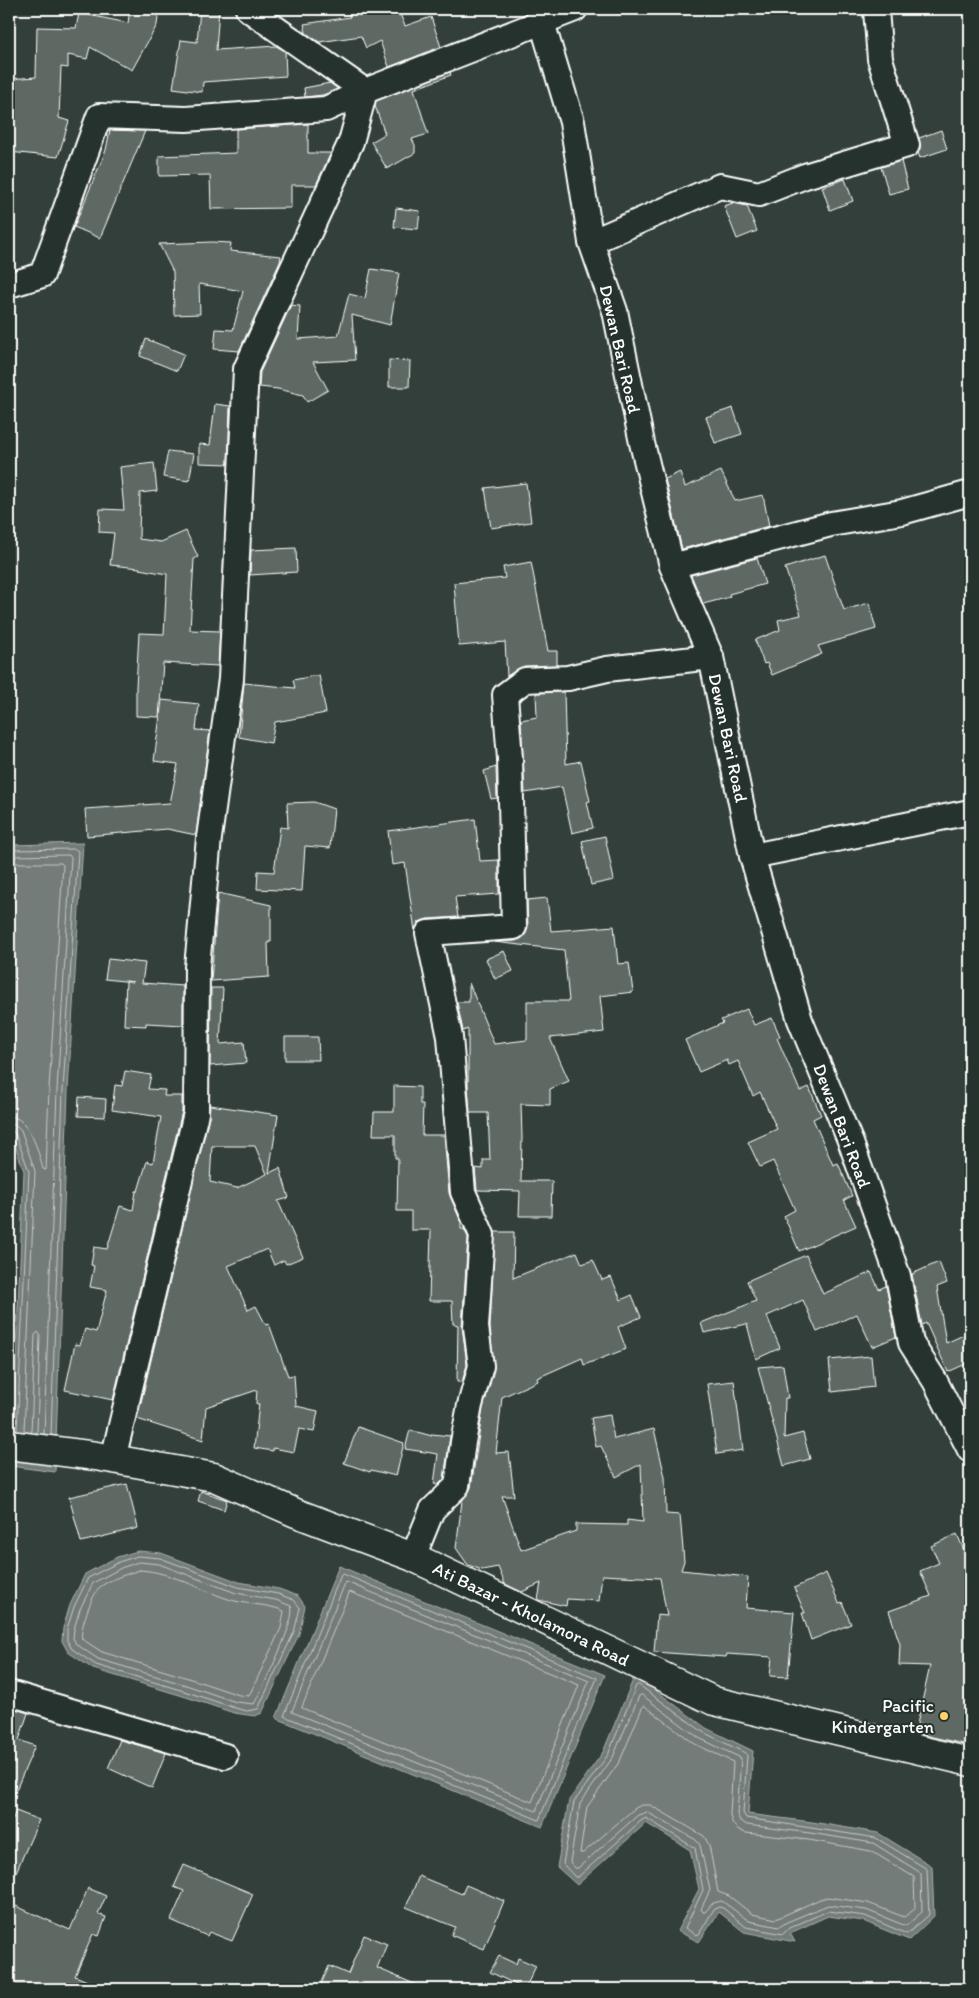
<svg xmlns="http://www.w3.org/2000/svg" width="979" height="1998" font-family="Itim,sans-serif">
<rect width="100%" height="100%" fill="#333f3a"/>
<filter id="ink" filterUnits="userSpaceOnUse"><feTurbulence type="fractalNoise" baseFrequency=".02" numOctaves="2"/><feDisplacementMap in="SourceGraphic" scale="10" xChannelSelector="R" yChannelSelector="G"/><feConvolveMatrix kernelMatrix="1 2 1 2 8 2 1 2 1" color-interpolation-filters="sRGB"/></filter>
<g filter="url(#ink)">
<g fill="#737b78" stroke="#abb0ae">
<path d="M83,843L68,1090L55,1472L11,1466L24,1171L9,1129V845Z"/>
<path d="M138,1551L161,1553L239,1582L279,1589L298,1596L305,1606L299,1634L262,1713L255,1716L234,1713L183,1696L93,1669L68,1652L62,1641L63,1628L70,1605L85,1574L117,1557Z"/>
<path d="M339,1566L605,1675L542,1827L276,1718Z"/>
<path d="M635,1675L706,1728L753,1751L748,1814L812,1822L878,1833L932,1866L934,1916L909,1940L863,1921L828,1916L790,1933L795,1942L744,1932L719,1912L699,1942L677,1931L699,1889L690,1850L646,1823L577,1885L557,1867L569,1800L603,1752Z"/>
</g>
<g fill="none" stroke-linecap="round" stroke-linejoin="round">
<g stroke="#c7cac9" stroke-width="1">
<path d="M9,850L75,849L78,851L63,1090L51,1435"/>
<path d="M9,856L69,855L71,858L57,1090L44,1434"/>
<path d="M9,863H61L63,865L49,1089L46,1170L43,1169C38,1151 30,1117 9,1116"/>
<path d="M9,1124L16,1125L21,1130L35,1171L24,1432"/>
<path d="M9,1130L15,1133L29,1171L17,1431"/>
<path d="M31,1433L35,1335L38,1332L40,1335L37,1433"/>
<path d="M138,1556L160,1558L238,1587L278,1594L294,1600L300,1608L294,1632L258,1709L247,1711L235,1708L184,1691L96,1665L72,1649L67,1640V1629L74,1607L88,1578L119,1562Z"/>
<path d="M139,1562L159,1564L236,1593L276,1600L291,1606C298,1618 262,1689 254,1704L236,1702L186,1685L98,1659L76,1644L73,1638L74,1629L80,1609L93,1583L121,1568Z"/>
<path d="M140,1570C174,1572 202,1592 235,1601C251,1605 268,1604 284,1611L281,1628L249,1696L239,1695L188,1678L102,1652L82,1639C79,1630 92,1594 100,1587C110,1579 127,1574 140,1570Z"/>
<path d="M343,1574L597,1678L539,1820L284,1716L341,1575Z"/>
<path d="M346,1582L589,1681L536,1811L292,1712Z"/>
<path d="M350,1592L579,1685L532,1802L302,1708Z"/>
<path d="M639,1685L703,1732L747,1754L743,1813L746,1818L876,1838L927,1869L929,1915L907,1934L865,1916L828,1911L789,1928L783,1934L746,1927L723,1908L719,1907L714,1909L699,1934L696,1935L685,1928L703,1890L695,1848L646,1818L642,1820L578,1877H575L563,1864L574,1802L608,1755L636,1686Z"/>
<path d="M642,1695L699,1738L741,1758L737,1814L740,1821L747,1825L810,1833L873,1843L921,1873L922,1912L906,1926L866,1910L828,1905L787,1922L779,1927L749,1921L722,1901L713,1903L705,1912H703L701,1909L710,1890L700,1845L696,1840L647,1812L638,1815L578,1868H575L570,1862L580,1804L613,1757L639,1696Z"/>
<path d="M645,1706L695,1744L733,1762L730,1814C731,1824 736,1830 746,1833L809,1840L871,1851L914,1877L915,1909L904,1917L868,1903L828,1897L820,1899L776,1919L752,1914L729,1896L718,1892L709,1845L704,1836L650,1805H642L635,1808L583,1853H580L587,1807L620,1761L642,1708Z"/>
</g>
</g>
<g fill="#5f6964" stroke="#fff" fill-rule="evenodd">
<path d="M130,9H159L157,25L132,70L90,47L87,59L68,55V68L61,67L59,118L69,121L58,157L9,152V79L36,77L37,27L76,28L79,13L128,23Z"/>
<path d="M200,9H219L216,50L276,46L285,51L286,76L203,82L202,92L173,88L181,40L197,42Z"/>
<path d="M347,9H398L405,26L431,17L441,47L389,67L380,41L366,48L361,36L319,42L306,33L304,24L350,17Z"/>
<path d="M450,72L451,75L414,89L428,134L412,139L415,145V153L387,169L371,142L385,134L375,106L376,101Z"/>
<path d="M330,83L338,89L323,95L305,97L304,88Z"/>
<path d="M308,124V153H331L316,185H291V208L211,209L210,175L159,176V156L236,153V129Z"/>
<path d="M110,130L145,131L100,238L74,227L106,150Z"/>
<path d="M941,130L947,149L920,158L918,153L920,148L919,138Z"/>
<path d="M901,161L908,189L889,194L881,167Z"/>
<path d="M845,179L853,201L830,210L822,187Z"/>
<path d="M733,203L747,206L757,231L737,239L724,206Z"/>
<path d="M396,208L420,211L418,229L394,227Z"/>
<path d="M212,242L231,243L230,251L281,256L280,262L239,351L214,349L216,329L233,330L243,291L199,284L200,314L174,315L173,272L159,244Z"/>
<path d="M371,269L399,273L390,325L352,315L355,360L313,362L328,390L307,402L303,395L278,389L259,387L260,372L291,305L300,306L298,339L338,336L349,294L365,298Z"/>
<path d="M146,339L184,354L177,371L140,356Z"/>
<path d="M389,360L410,361L409,387H389Z"/>
<path d="M215,404L230,406L228,464L199,463V444L210,445Z"/>
<path d="M733,408L742,434L715,443L706,417Z"/>
<path d="M168,451L194,454L189,481L163,477Z"/>
<path d="M154,463L157,491L140,493L139,539L161,542L186,531L198,557L194,559L190,630L220,631L218,666L163,663L159,717L136,716V687L139,633L164,634L167,574L139,569L140,568L110,565L114,533L99,532L100,509L124,510L120,467Z"/>
<path d="M721,471L735,501L763,495L769,526L682,549L665,479L680,472L685,487Z"/>
<path d="M526,483L531,522L491,528L485,488Z"/>
<path d="M296,548L297,572L250,575L251,550Z"/>
<path d="M825,555L844,610L869,603L876,629L818,646L822,654L772,675L767,663L764,664L755,640L780,630L778,620L801,615L785,568Z"/>
<path d="M757,558L765,584L729,594L730,597L703,604L691,575Z"/>
<path d="M531,562L548,651H557V665L524,666L507,676L505,642L459,646L454,583L505,578L503,567Z"/>
<path d="M319,675L326,713L275,722L271,743L239,737L244,683L295,688L293,680Z"/>
<path d="M564,692L566,764L581,761L590,801L587,802L593,828L572,833L562,787L525,793L521,720L537,717L536,693Z"/>
<path d="M162,700L199,704L196,730L210,731L196,835L167,829L87,836L85,809L170,803L178,764L154,761Z"/>
<path d="M496,767L497,798L491,799L484,771Z"/>
<path d="M314,802L334,809L330,848L305,846L302,891L257,889L258,871L274,872L280,827L288,828L287,803Z"/>
<path d="M475,819L480,861L499,860V894L455,897L458,917L427,919L419,922L415,931L405,863L392,865L388,831Z"/>
<path d="M605,836L614,880L591,885L582,841Z"/>
<path d="M218,893L271,905V942H268L269,977L211,981Z"/>
<path d="M547,898L551,931L614,926L618,964L629,963L633,992L600,996L604,1032L550,1038L569,1081L550,1089V1105L521,1104L522,1137L521,1181H552L551,1216H519L520,1191L477,1190V1189L475,1168L483,1169V1160H490L488,1113H470L468,1085V1029L463,1031L457,1002H469V983L494,1044L527,1040V1001H569L564,950L494,942L515,941L522,938L526,933L528,927L527,900Z"/>
<path d="M504,951L513,971L495,979L486,959Z"/>
<path d="M108,959L145,963L142,983L183,986V1025L146,1023V1026L124,1025L126,981L133,982L105,979Z"/>
<path d="M211,988H223L220,1044L244,1042L246,1063L210,1066Z"/>
<path d="M747,1009L754,1025L772,1018L780,1036L777,1038L800,1091L809,1087L821,1115L813,1119L833,1165L838,1163L852,1196L844,1200L856,1226L799,1251L784,1216L795,1210L773,1161L760,1167L748,1142L777,1129L760,1092L753,1096L738,1061L729,1065L727,1060L699,1072L685,1040L723,1023L721,1020Z"/>
<path d="M285,1037H318L319,1060H285Z"/>
<path d="M125,1071L151,1075L148,1089L165,1090L164,1096H182V1111L113,1400L65,1390L75,1344L80,1345L85,1329L96,1332L107,1290L90,1287L94,1266L91,1265L94,1247L107,1249L120,1206L133,1210L136,1191H138L147,1161L153,1163L161,1117L112,1110L115,1085L122,1086Z"/>
<path d="M394,1086L420,1087V1104H423L422,1135H444L449,1193L461,1222V1229H464L468,1237L462,1326L467,1365L462,1382H457L458,1325L453,1324L452,1301H429L431,1230H411V1211H397L398,1158H395V1135H373L374,1112H394Z"/>
<path d="M79,1097L106,1099L105,1117L78,1116Z"/>
<path d="M210,1105L278,1115L269,1173L280,1168L289,1198L278,1201L303,1257L286,1264L284,1260L274,1265L267,1249L228,1266L248,1310L256,1306L266,1325L269,1324L288,1376L294,1375L296,1406L318,1411L314,1432L299,1429L294,1452L273,1448V1451L254,1448L259,1404H256L257,1390L206,1407L203,1440L137,1419L209,1116ZM212,1146H255L267,1174L237,1188L210,1182Z"/>
<path d="M495,1232H514L513,1278L577,1252L582,1264L593,1260L602,1280L611,1277L621,1300L632,1295L641,1317L618,1327L626,1349L584,1365L582,1358L537,1378L538,1381L502,1397L496,1453L509,1452L514,1496H502L521,1550L576,1531V1524L627,1525V1520L643,1522L641,1464L616,1477L601,1446L596,1447L591,1418L610,1415L614,1439L654,1429L665,1477L666,1514L680,1515L684,1561L681,1570L748,1577L746,1608L794,1612L788,1677L770,1676L772,1657L727,1654L726,1657L654,1652L657,1615L667,1616L660,1578L602,1575L599,1601L567,1599L566,1606L538,1600L541,1583L522,1592L505,1584L498,1567L482,1570L468,1565L456,1548L462,1501L471,1488L483,1408L494,1369L490,1327Z"/>
<path d="M806,1255L823,1294L871,1272L879,1289L886,1286L896,1337L872,1347L857,1314L817,1332L803,1300L767,1316L780,1348L756,1359L747,1324L704,1333L701,1323L756,1301L747,1281Z"/>
<path d="M939,1262L947,1283L937,1287L946,1343L970,1332V1362L948,1372L926,1323L922,1325L912,1274Z"/>
<path d="M871,1356L874,1387L832,1392L829,1360Z"/>
<path d="M783,1365L788,1398H785L784,1438L803,1433L810,1459L784,1466L758,1367Z"/>
<path d="M734,1381L743,1450L717,1454L707,1384Z"/>
<path d="M358,1427L404,1443L396,1476L371,1470L370,1472L344,1463Z"/>
<path d="M410,1430L432,1436V1434L450,1436L444,1479L438,1485L434,1484L438,1454L405,1449Z"/>
<path d="M127,1484L138,1528L81,1542L69,1497Z"/>
<path d="M201,1491L227,1500L224,1510L198,1501Z"/>
<path d="M957,1534L970,1564V1736L968,1745L915,1733L930,1666L899,1665L900,1644L889,1611L931,1596L920,1571L939,1563L931,1546Z"/>
<path d="M826,1573L839,1603L842,1602L851,1624L811,1640L802,1613H805L794,1588Z"/>
<path d="M9,1707L28,1713L19,1740L35,1746L9,1806Z"/>
<path d="M120,1740L166,1753L152,1788L108,1768Z"/>
<path d="M16,1811L39,1820L9,1888V1828Z"/>
<path d="M184,1865L253,1894L232,1941L209,1932L207,1936L171,1920L184,1891L174,1887Z"/>
<path d="M419,1876L462,1894L466,1885L504,1901L484,1949L451,1935L455,1927L406,1907Z"/>
<path d="M88,1888L106,1896L98,1914L106,1917L99,1936L93,1934L75,1976L107,1989H9V1903L70,1930Z"/>
<path d="M364,1935L387,1944L377,1968L426,1989H319L329,1966L348,1974Z"/>
<path d="M499,1956L516,1964L518,1958L536,1966L525,1989L490,1972Z"/>
</g>
<g fill="none" stroke-linecap="round" stroke-linejoin="round">
<g stroke="#fff" stroke-width="28">
<g id="minor">
<path d="M248,9L365,91"/>
<path d="M538,9L572,122L591,242L615,311L642,443L672,566L711,657L752,856L800,1020L851,1143L898,1276L911,1343L935,1381L970,1450"/>
<path d="M591,242L720,186L759,194L805,176L907,145L880,59L876,10"/>
<path d="M9,285L42,275L99,116L186,119L326,109L365,91"/>
<path d="M672,566L831,524L902,512L970,493"/>
<path d="M752,856L970,812"/>
<path d="M113,1459L196,1113L197,967L209,838L231,679L246,369L351,142L365,91L575,9"/>
<path d="M413,1557L432,1510L457,1486L463,1442L470,1405L481,1366L476,1327L482,1235L463,1192L450,1037L428,933L514,927L510,759L505,695L525,680L568,678L607,669L711,657"/>
<path d="M9,1693L225,1756"/>
</g>
</g>
<g stroke="#fff" stroke-width="31">
<path id="secondary" d="M9,1445L96,1456L214,1477L296,1513L413,1557L714,1701L970,1762"/>
</g>
<use href="#minor" stroke="#26332d" stroke-width="24"/>
<use href="#secondary" stroke="#26332d" stroke-width="28"/>
</g>
</g>
<circle fill="#ffd166" stroke="#26332d" stroke-width="2" cx="944" cy="1716" r="5"/>
<g text-anchor="middle" dominant-baseline="central" stroke-width="4" stroke-linejoin="round" paint-order="stroke">
<g font-size="18" fill="#fff" stroke="#26332d">
<text transform="translate(620 349) rotate(77)">Dewan Bari Road</text>
<text transform="translate(728 738) rotate(78)">Dewan Bari Road</text>
<text transform="translate(842 1126) rotate(69)">Dewan Bari Road</text>
<text transform="translate(531 1614) rotate(26)">Ati Bazar - Kholamora Road</text>
</g>
<g font-size="18" fill="#fff" stroke="#26332d" text-anchor="end">
<text x="934" y="1706">Pacific<tspan x="934" dy="21">Kindergarten</tspan></text>
</g>
</g>
<rect width="979" height="1998" fill="none" stroke="#26332d" stroke-width="30"/>
<rect x="15" y="15" width="949" height="1968" fill="none" stroke="#fff" stroke-width="2" filter="url(#ink)"/>
</svg>
